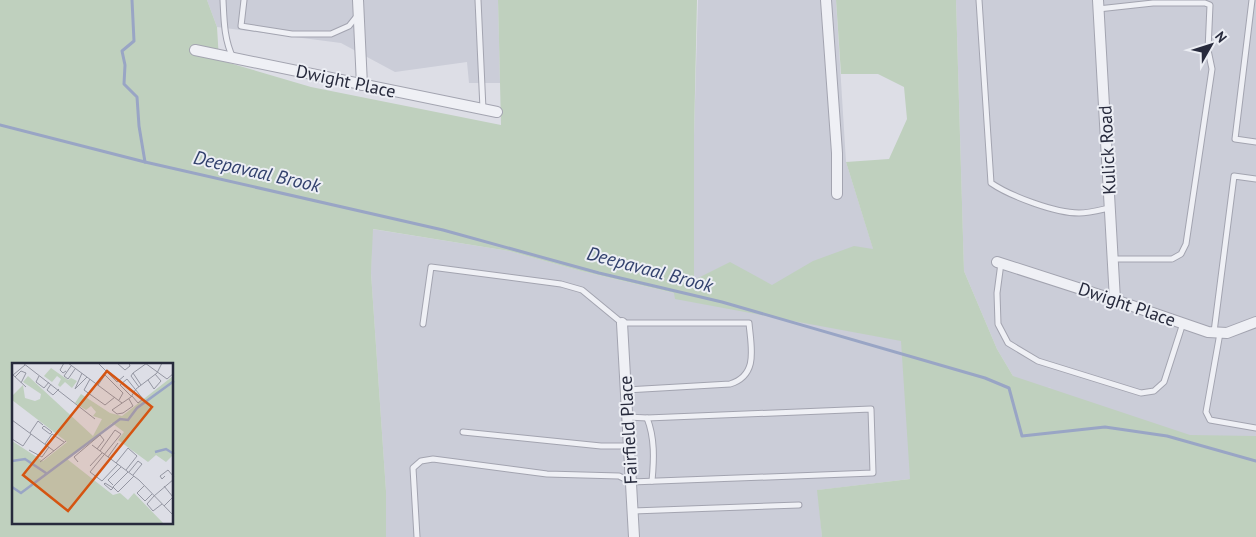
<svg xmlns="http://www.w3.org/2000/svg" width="1256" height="537" font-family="'PT Sans',sans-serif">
<rect width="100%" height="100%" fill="#dddee6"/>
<g fill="#cbcdd8">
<path d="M207,0H498L500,83H469L467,62L395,72L341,43L217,27Z"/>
<path d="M698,0H836L846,162L902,341L1051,388L1013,376L997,349L964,271L956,0H1256V537L910,479L818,490L822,537H386V491L371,273L372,229L509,251L581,271L674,293L694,136Z"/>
</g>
<path fill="#bfd0be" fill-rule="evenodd" d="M0,0H207L217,27L219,60L311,87L501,125L498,0H697L694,136V280L730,262L772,285L813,261L854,246L873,249L846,162L889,159L907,119L904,87L878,74H841L836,0H956L964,271L997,349L1013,376L1190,435L1256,436V537H822L817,490L910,479L901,341L675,299L674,293L581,271L509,251L373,229L371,273L386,491V537H0ZM14,364H172V523H14Z"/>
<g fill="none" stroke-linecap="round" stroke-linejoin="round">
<g stroke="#99a5c5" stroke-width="3">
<path d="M132,0L134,41L122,51L125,65L124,84L137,97L139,126L145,162"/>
<path d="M0,125L145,162L443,230L599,273L722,302L985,378L1009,388L1022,436L1105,427L1167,436L1256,461"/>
</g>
<g stroke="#a3a4b0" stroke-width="7">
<g id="lane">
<path d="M223,0C224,20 224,39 233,58"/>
<path d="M244,0L241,26L292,34H331L349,26L357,16"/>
<path d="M478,0L483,109"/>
<path d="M979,0L991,183C1010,196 1055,213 1079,213C1089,213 1100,210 1109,208"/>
<path d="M1252,0L1235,139L1256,142"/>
<path d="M1098,9L1153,3H1205L1210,5L1208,50L1212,69L1186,244L1181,254L1172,259H1113"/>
<path d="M1001,263L997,293L998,324L1008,343L1038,361L1141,393L1154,391L1164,382L1183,323"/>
<path d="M423,324L431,267L561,284L582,290L622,323H749C751,347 759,375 730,384L626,390"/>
<path d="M1214,332L1234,176L1256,179"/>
<path d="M1220,333L1206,412L1210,420L1256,428"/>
<path d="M647,418C655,438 654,460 652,481"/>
<path d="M463,432L601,446H629"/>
<path d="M633,511L799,505"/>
<path d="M417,537L413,468L421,461L433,459L547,474L619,476L631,482L873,473L871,409L647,418L628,417"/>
</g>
</g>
<g stroke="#a3a4b0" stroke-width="12">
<g id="street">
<path d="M358,0L362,85"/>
<path d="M826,0L837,153V194"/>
<path d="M1098,0L1115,300"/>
<path d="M195,50L497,112"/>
<path d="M997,262L1115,300L1208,332L1227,333L1256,322"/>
<path d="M622,323L634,537"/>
</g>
</g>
<use href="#lane" stroke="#eff0f5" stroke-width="5"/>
<use href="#street" stroke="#eff0f5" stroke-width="10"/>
</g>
<g text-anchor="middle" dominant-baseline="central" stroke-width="4" stroke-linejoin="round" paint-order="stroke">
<g font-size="18" fill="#272a3c" stroke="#eceef4">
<text transform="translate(346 81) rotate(12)">Dwight Place</text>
<text transform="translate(1107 150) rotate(-93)">Kulick Road</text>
<text transform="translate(1127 304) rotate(19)">Dwight Place</text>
<text transform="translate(628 430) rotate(-93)">Fairfield Place</text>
</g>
<g font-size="19" font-style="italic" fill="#33426e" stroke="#eceef4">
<text transform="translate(257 171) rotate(13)">Deepavaal Brook</text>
<text transform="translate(650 269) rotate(15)">Deepavaal Brook</text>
</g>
</g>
<g transform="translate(12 363)">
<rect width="161" height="161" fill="#dddee6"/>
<path d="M39,5L56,17L59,15L65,18L60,25L53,19L48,24L46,22L49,16L45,13L40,19L32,13ZM16,13L81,73L90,56L81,53L84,49L79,43L74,47L63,40L69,31L98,50L110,53L161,13V92L154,99L144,92L136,99L106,77L112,69L100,60L55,96L101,132L108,130L116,137L122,130L152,161H0V78L31,98L55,79L0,37V33L11,22L13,35L23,38L28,36L29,31L11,19Z" fill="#bfd0be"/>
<path fill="none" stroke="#99a5c5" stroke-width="2.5" d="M143,89L154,86L162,91M0,98L13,96L34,110M0,124L9,130L108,56L116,57L125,45L162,18"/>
<path fill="none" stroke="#9496a2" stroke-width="1" d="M11,0L83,56M52,0L48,7L51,10L54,8M56,0L110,40M86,0L105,19L112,13M105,0L113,7L118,3L117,0M133,0L155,16L162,10M59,3L52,13L56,16L63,6M70,10L63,26L75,14M121,10L119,13L127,24M0,11L14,24M1,12L13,2M27,13L24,19L32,25L37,19M3,14L9,8L14,10L9,20M78,16L72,27L93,42L103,34M136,17L142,26L149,18L143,11M39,21L35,27L41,32L47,26M86,22L93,12L111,30L107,37M129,22L121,10L135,0M120,34L108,22L115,16L131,36L126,40L120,33M100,47L119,34L124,26L145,10L150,0M100,47L105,51L111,50L121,43L117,36M0,57L42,88M32,63L40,69L38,71L30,65ZM18,70L26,58L31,62M0,76L11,83L19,71M33,81L40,71L52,79M80,82L127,117L162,153M17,87L30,94L37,84M88,88L103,67L109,71L78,109L90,118L106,101M96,94L106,80M28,99L54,78M66,99L62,94L88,72L92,77L85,86M104,100L116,85L125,93L114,107M78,103L90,90M116,109L101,124L106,129L122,113M117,109L126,98L130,101L121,112M153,113L150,116L148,113L156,107L162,114M93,120L101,125L99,127L92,121ZM101,122L96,117L109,104M132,123L125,130L133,138L140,131M152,123L161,134L152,143M142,133L135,141L141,148L150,141M142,133L162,116"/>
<path fill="#d55411" fill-opacity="0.15" stroke="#d55411" stroke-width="2.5" d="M95,8L140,44L56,148L11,112Z"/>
<rect width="161" height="161" fill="none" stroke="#272a3c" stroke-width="2.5"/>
</g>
<g transform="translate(1211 45) rotate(51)" stroke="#eceef4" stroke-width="4" paint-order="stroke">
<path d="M0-4L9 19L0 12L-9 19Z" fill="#272a3c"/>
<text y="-8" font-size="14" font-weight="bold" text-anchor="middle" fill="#272a3c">N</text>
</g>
</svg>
